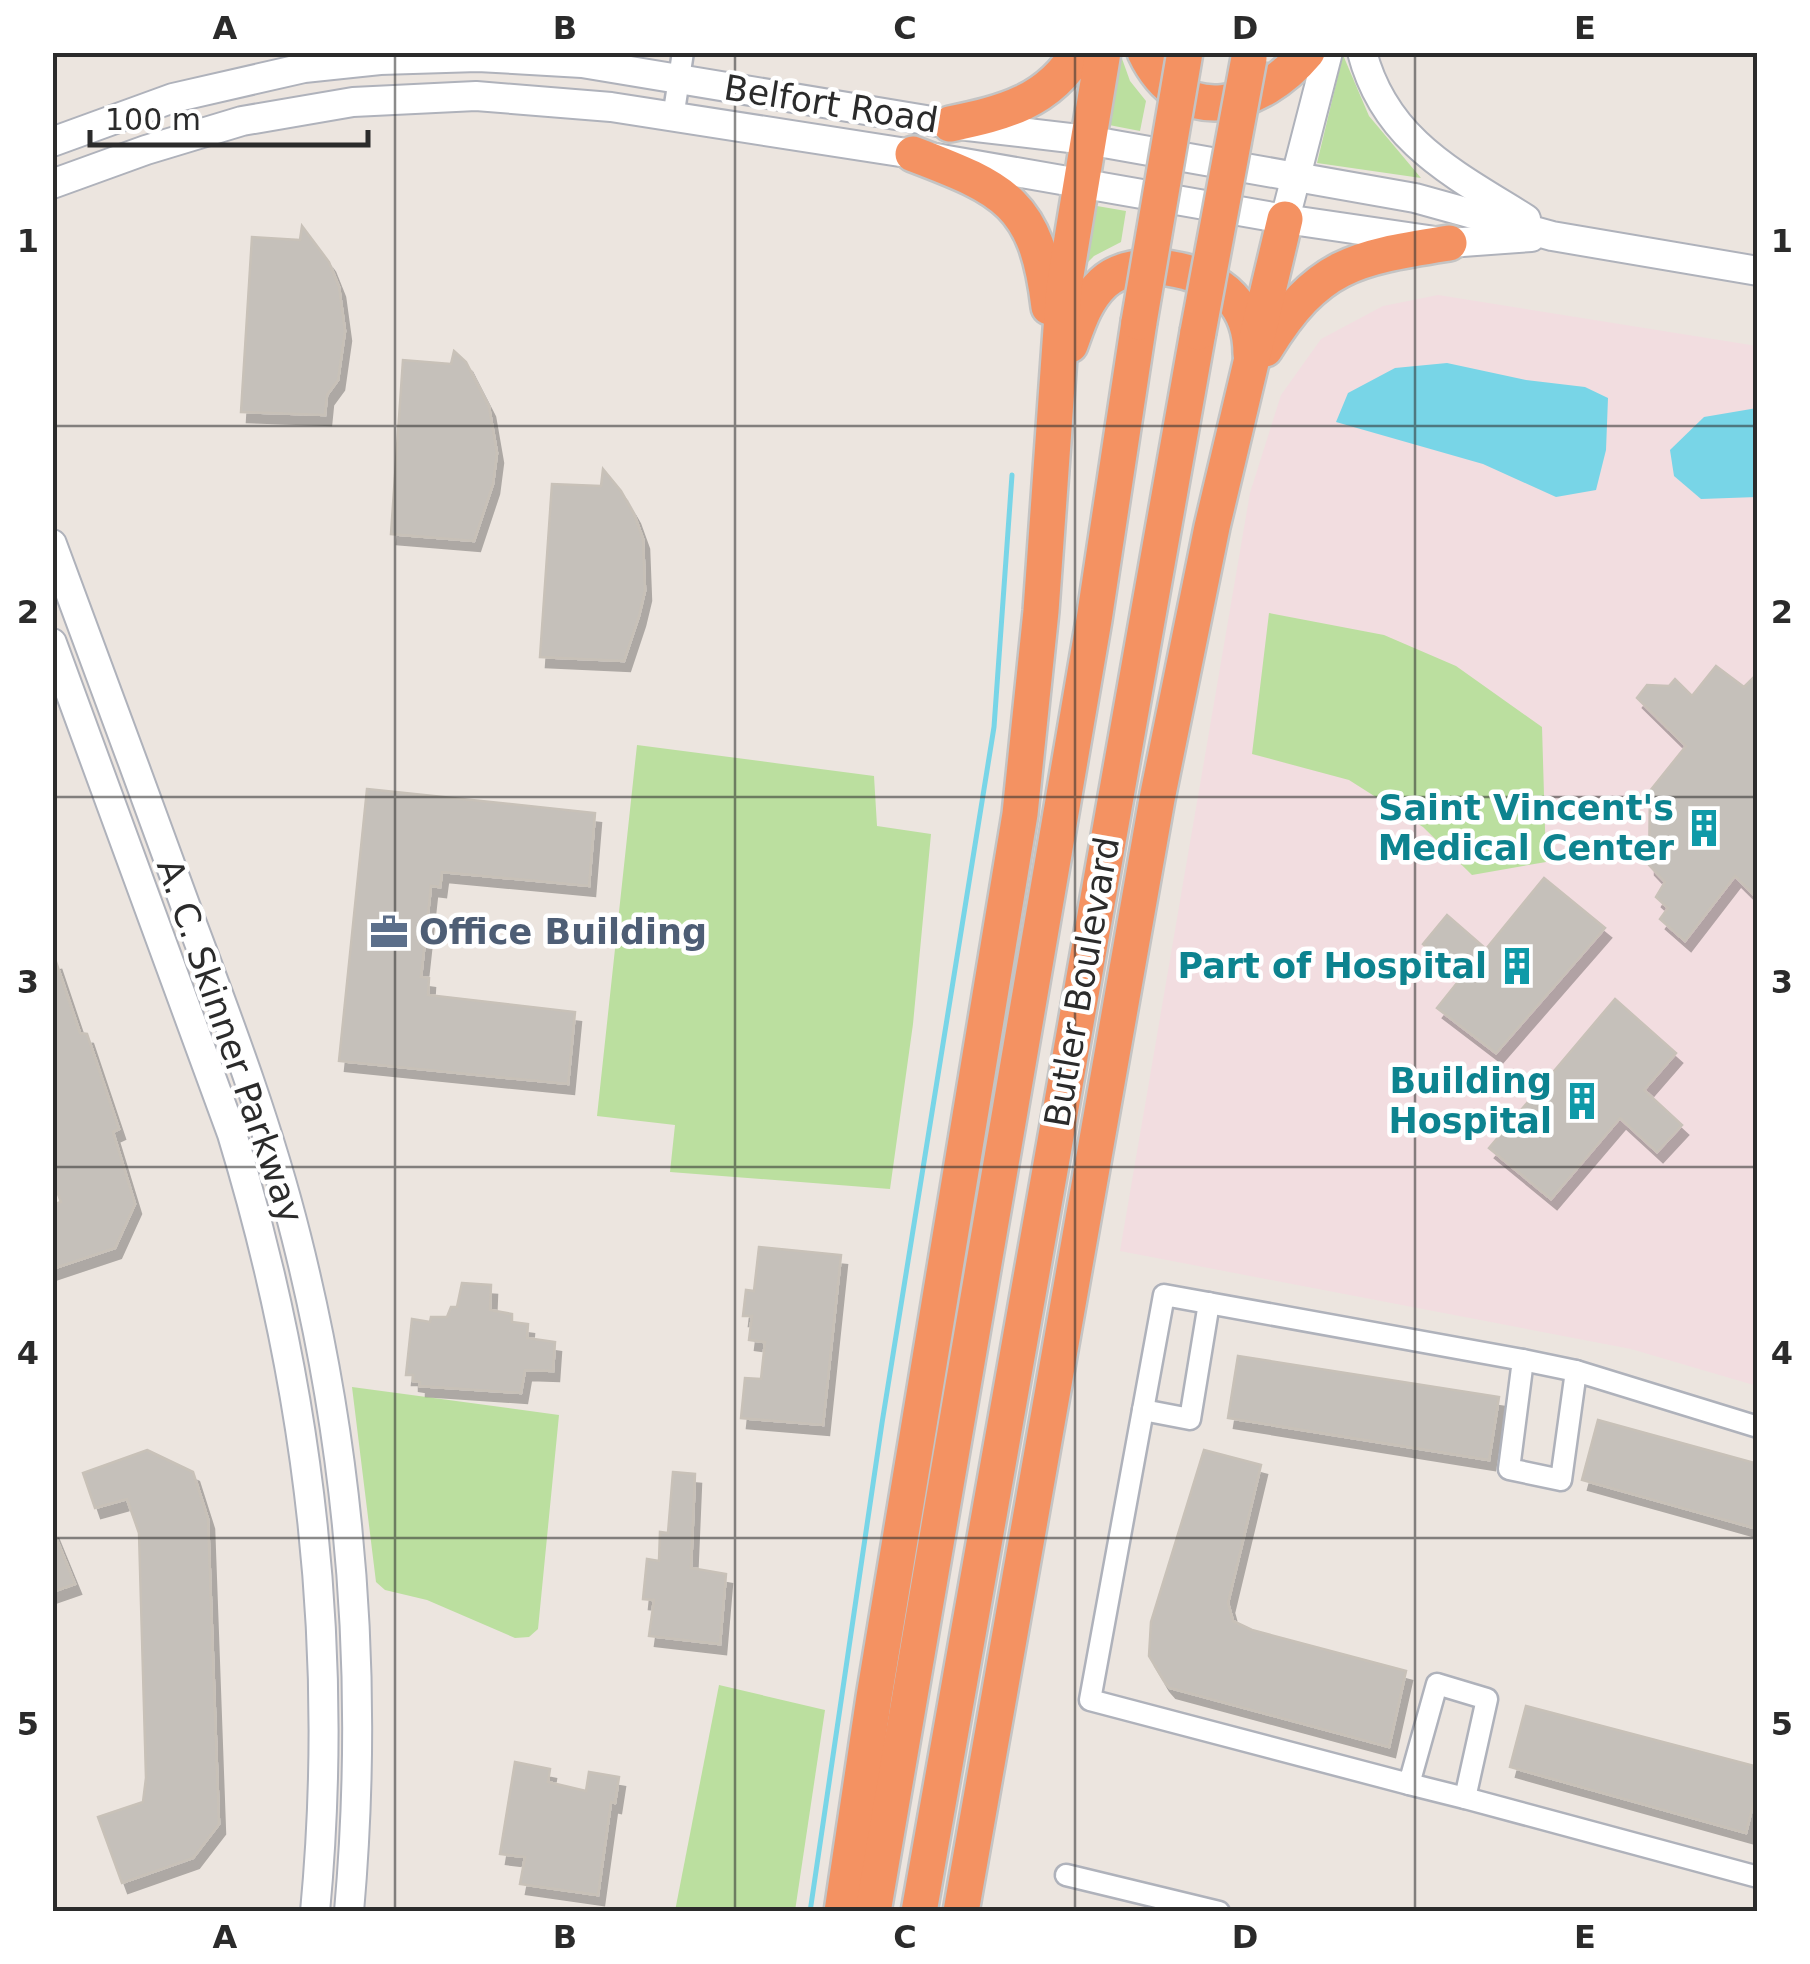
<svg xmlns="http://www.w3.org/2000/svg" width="1810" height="1964" font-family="'DejaVu Sans',sans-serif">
<defs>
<filter id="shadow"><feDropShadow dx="6" dy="10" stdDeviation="0" flood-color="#0004"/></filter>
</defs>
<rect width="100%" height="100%" fill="#ece5df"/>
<path fill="#f2dde0" d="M1438,295L1757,346V1386L1631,1349L1120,1251L1250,493L1281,395L1321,339L1383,306Z"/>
<g fill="#bbdf9f">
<path d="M1120,53L1130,81L1146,101L1140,131L1109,125L1107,121Z"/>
<path d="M1343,55L1369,116L1421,178L1317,163Z"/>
<path d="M1097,206L1126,211L1121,242L1094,256L1085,265L1093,210Z"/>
<path d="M1269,613L1384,635L1456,666L1542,727L1546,862L1472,875L1423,827L1349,780L1252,754Z"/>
<path d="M637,745L874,776L877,826L931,834L913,1024L890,1189L670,1172L675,1125L597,1116Z"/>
<path d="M352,1387L559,1415L538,1629L529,1637L515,1638L427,1600L385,1590L376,1582Z"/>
<path d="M719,1685L825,1710L795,1911H675Z"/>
</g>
<g fill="#78d5e7">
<path d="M1447,363L1526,380L1585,387L1608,398L1606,450L1596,490L1556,497L1483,464L1336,422L1348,393L1395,368Z"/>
<path d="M1757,408V497L1701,499L1674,476L1670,450L1704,417Z"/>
</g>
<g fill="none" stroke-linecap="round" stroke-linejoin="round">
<path stroke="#78d5e7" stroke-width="5" d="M810,1912L882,1423L994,727L1012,475"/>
</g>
<g fill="#c5c0ba" stroke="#c8c1b8" stroke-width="2.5" filter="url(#shadow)">
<path d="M302,226L329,262L339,287L345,331L338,380L327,395L325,415L241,412L252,237L300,240Z"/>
<path d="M454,351L466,362L489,407L497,453L493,484L474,541L391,534L403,360L451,364Z"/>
<path d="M603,469L621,491L634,514L643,539L645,591L639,616L624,661L540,657L552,484L601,486Z"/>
<path d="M1716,666L1744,687L1758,673V899L1735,876L1685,941L1660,919L1668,908L1656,897L1665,882L1649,865L1650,791L1686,746L1637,698L1647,685L1669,686L1675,679L1692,696Z"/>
<path d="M367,789L595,813L589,886L442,872L440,887L431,886L421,977L429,978L428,995L575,1012L568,1084L339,1061Z"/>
<path d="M1544,878L1605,928L1496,1053L1437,1008L1461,978L1423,944L1447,915L1486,949Z"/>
<path d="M55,959L80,1033L87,1034L119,1129L113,1132L135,1204L115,1248L52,1269V1205L61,1202L52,1178Z"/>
<path d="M1615,999L1676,1053L1644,1090L1682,1125L1657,1152L1620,1118L1551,1199L1489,1148Z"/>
<path d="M759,1247L841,1255L823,1425L741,1418L745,1378L761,1379L765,1342L749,1340L752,1316H743L746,1290L754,1291Z"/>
<path d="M462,1283L491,1285L490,1310L512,1314V1322L528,1324L527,1338L555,1342L553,1371L525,1370L521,1393L420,1386V1382L413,1381V1375H406L412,1319L430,1322L431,1317H447L451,1307H457Z"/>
<path d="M1238,1356L1499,1397L1489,1460L1228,1418Z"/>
<path d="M1598,1420L1758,1464V1529L1582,1480Z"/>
<path d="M147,1450L193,1472L208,1519L219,1824L193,1858L122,1883L98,1817L143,1802L146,1778L139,1533L127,1499L95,1508L83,1473Z"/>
<path d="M1204,1450L1261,1465L1228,1603L1233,1621L1252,1630L1406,1671L1389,1747L1170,1688L1164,1681L1149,1656L1151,1622Z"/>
<path d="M673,1472L695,1474L691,1568L726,1574L720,1644L649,1636L654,1600L643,1599L647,1559L659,1561L660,1532L668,1533Z"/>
<path d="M52,1528L75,1584L52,1592Z"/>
<path d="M1526,1706L1758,1767V1784L1746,1833L1510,1767Z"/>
<path d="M515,1762L550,1769L548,1782L586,1791L589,1772L619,1777L615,1803L611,1802L598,1895L520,1884L525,1857L500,1854Z"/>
</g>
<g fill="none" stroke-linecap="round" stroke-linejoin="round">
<g stroke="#afb2bb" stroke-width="25">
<g id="street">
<path d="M673,118L683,52"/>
<path d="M1523,1360L1576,1371"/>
<path d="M1143,1410L1190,1419L1209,1303"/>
<path d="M1758,1427L1576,1371L1561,1480L1509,1469L1523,1360L1164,1295L1090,1700L1409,1784L1437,1684L1487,1699L1465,1798L1758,1877"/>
<path d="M1409,1784L1465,1798"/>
<path d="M1066,1875L1219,1912"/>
</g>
</g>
<g stroke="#afb2bb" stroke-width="32">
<g id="secondary">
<path d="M1362,52C1385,141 1454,174 1526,219"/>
<path d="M52,142L173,98L304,68L380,60L478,57L582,63L950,124L1087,140L1415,198L1552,236L1758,271"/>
<path d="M52,184L146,150L242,121L353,102L476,96L611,107L913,154L1285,219L1449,243L1531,237"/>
<path d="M1285,219L1328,52"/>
<path d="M52,544C99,670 145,795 191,921C230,1025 269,1128 296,1236C352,1457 369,1685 349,1912"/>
<path d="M52,643L232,1134C309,1386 340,1648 315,1912"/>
</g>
</g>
<g stroke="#c4c4c4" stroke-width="40">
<g id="highway">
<path d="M1145,52C1182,131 1260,108 1307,52"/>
<path d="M950,124C1003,113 1049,102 1078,52"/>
<path d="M913,154C1005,189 1037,203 1049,307"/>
<path d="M1070,345C1078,323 1085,300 1103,283C1134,254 1204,268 1231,297C1246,313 1251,332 1251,354"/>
<path d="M1265,349C1318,263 1355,258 1449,243"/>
<path d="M842,1912L874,1697L1020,814L1041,611L1064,287L1103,52"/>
<path d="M873,1912L1094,620L1139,322"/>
<path d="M919,1912L1198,332"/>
<path d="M961,1912L1157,799L1212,527L1285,219"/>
</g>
</g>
<use href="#street" stroke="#fff" stroke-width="20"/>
<use href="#secondary" stroke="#fff" stroke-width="28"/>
<use href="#highway" stroke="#f49262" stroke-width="35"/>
<g stroke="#c4c4c4" stroke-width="40" stroke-linecap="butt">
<g id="highway-bridge">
<path d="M1139,322L1185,52"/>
<path d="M1198,332L1249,58"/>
</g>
</g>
<use href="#highway-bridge" stroke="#f49262" stroke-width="35"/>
</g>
<path fill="none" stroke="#2b2b2b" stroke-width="2.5" stroke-opacity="0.55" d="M395,52V1912M735,52V1912M1075,52V1912M1415,52V1912M52,426H1758M52,797H1758M52,1167H1758M52,1538H1758"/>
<defs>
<g id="building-bare" transform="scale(3)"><path d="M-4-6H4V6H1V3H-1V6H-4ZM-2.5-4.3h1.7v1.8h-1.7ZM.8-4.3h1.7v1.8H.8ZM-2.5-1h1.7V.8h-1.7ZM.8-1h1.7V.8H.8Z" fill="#0f9aa8" stroke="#fff" stroke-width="2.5" paint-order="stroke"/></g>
<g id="office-bare" transform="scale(3)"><path d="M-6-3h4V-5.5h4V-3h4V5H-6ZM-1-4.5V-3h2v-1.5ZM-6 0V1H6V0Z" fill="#5c6f8a" stroke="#fff" stroke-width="2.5" paint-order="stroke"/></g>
</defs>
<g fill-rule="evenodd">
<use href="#building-bare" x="1704" y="828"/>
<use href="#office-bare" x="389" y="932"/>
<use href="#building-bare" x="1517" y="966"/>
<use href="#building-bare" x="1582" y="1101"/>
</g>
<g text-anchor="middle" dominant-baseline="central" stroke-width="9" stroke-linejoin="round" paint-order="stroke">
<g font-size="35" fill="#2b2b2b" stroke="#fff">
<text transform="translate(831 104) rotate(9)">Belfort Road</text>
<text transform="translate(1082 982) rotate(-80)">Butler Boulevard</text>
<text transform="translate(230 1041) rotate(71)">A. C. Skinner Parkway</text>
</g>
<g font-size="35" font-weight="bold" fill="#0d838f" stroke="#fff" text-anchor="end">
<text x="1674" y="808">Saint Vincent's<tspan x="1674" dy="40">Medical Center</tspan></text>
<text x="1487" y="966">Part of Hospital</text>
<text x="1552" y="1081">Building<tspan x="1552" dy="40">Hospital</tspan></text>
</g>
<g font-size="35" font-weight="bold" fill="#4e5e75" stroke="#fff" text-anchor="start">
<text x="419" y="932">Office Building</text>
</g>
</g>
<rect width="1810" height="1964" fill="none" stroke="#ffffff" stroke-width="110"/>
<path d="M90 130v15h278v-15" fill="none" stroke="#2b2b2b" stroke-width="5"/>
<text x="105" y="130" font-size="30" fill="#2b2b2b" stroke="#ffffff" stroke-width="8" paint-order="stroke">100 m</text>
<rect x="55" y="55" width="1700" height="1854" fill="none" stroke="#2b2b2b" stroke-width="4"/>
<g font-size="32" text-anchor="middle" font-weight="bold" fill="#2b2b2b">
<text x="225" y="39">A</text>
<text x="565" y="39">B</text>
<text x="905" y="39">C</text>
<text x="1245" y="39">D</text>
<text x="1585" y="39">E</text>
<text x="28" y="252">1</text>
<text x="1782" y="252">1</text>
<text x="28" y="623">2</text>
<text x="1782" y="623">2</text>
<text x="28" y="993">3</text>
<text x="1782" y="993">3</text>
<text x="28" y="1364">4</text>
<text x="1782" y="1364">4</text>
<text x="28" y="1735">5</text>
<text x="1782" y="1735">5</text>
<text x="225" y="1948">A</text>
<text x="565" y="1948">B</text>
<text x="905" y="1948">C</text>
<text x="1245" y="1948">D</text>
<text x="1585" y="1948">E</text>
</g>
</svg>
